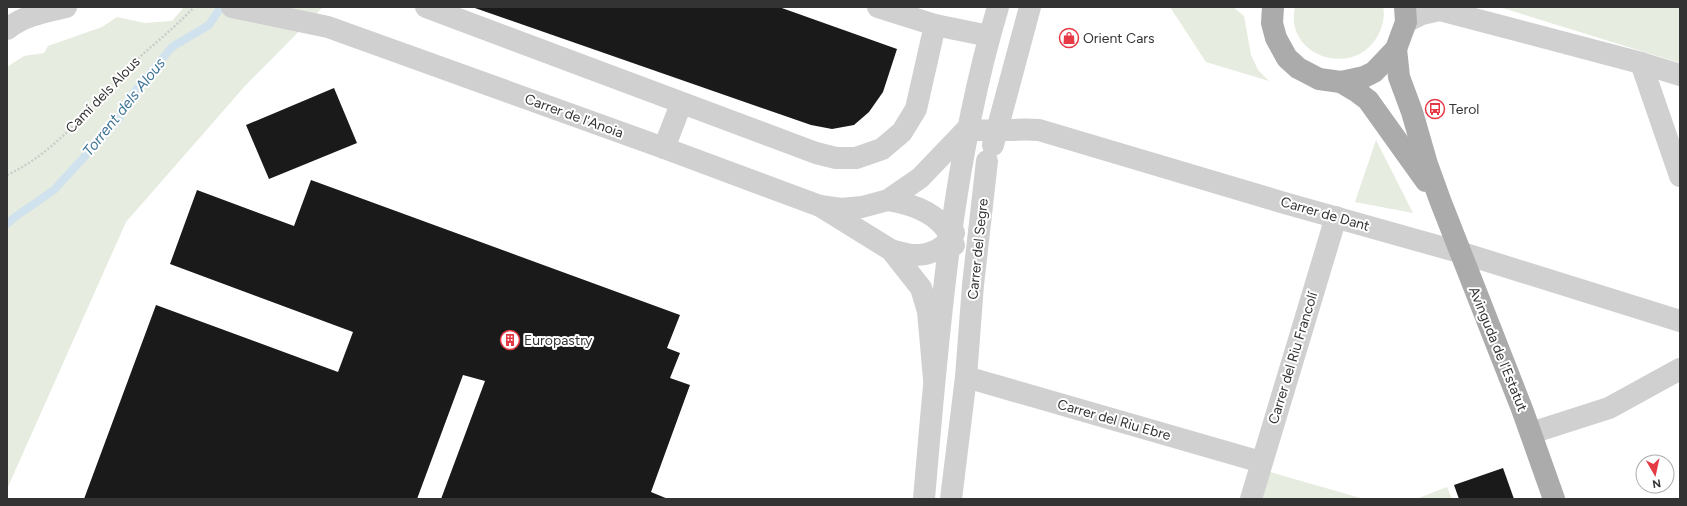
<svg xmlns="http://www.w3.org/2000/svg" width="1687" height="506" font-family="Figtree,sans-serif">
<rect width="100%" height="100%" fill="#fff"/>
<g fill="#e6ecdf">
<path d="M184,7H323L245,86L126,222L7,489V67L24,56L44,53L48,46L102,27L117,17L145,23L172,21Z"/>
<path d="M1170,7H1233L1244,16L1251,55L1258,70L1269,81L1206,62Z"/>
<path d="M1295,7H1383C1385,15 1383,24 1380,31C1359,81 1283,58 1295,7Z"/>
<path d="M1499,7H1680V63Z"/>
<path d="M1376,140L1413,213L1355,202Z"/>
<path d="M1270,472L1364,499H1262Z"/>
<path d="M1447,487L1452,499H1416Z"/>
</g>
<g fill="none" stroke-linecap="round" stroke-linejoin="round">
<path stroke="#cfe2ee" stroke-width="8" d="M7,224L15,217L54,190L118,120L131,96L172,47L209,25L221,7"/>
</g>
<g fill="#1a1a1a">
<path d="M472,7H779L897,49L883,92L869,112L854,125L832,129L811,125Z"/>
<path d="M334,88L357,143L269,179L246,125Z"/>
<path d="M311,180L680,315L667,348L680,353L670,378L690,385L651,492L668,499H441L485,381L463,375L417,499H84L156,305L338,372L353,332L170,264L197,190L294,226Z"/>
<path d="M1503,468L1514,499H1459L1454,485Z"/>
</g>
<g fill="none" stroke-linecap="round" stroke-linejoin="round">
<path stroke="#cdcdcd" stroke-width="2.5" stroke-dasharray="2 2" stroke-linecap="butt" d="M7,175C59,151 92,103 131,65C152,45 175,28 194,7"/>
<g stroke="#d0d0d0" stroke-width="22">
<path d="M232,7L328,27L664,148L820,206L891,250L921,288L928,311L934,379"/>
<path d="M426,7L816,153L836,158H856L882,149L902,132L916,109L935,25"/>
<path d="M878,7L935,25L989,36"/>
<path d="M1406,22L1422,14L1440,10L1641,63L1680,75"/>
<path d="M7,29C25,15 45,12 66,7"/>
<path d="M1641,63L1680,176"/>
<path d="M993,145L1030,7"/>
<path d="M664,148L681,104"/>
<path d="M888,200C909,204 932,210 946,229C949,234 950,240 954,245"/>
<path d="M820,206L841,209L862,207L888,200L920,178L967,129C991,133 1015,128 1039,130L1288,204L1459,252L1680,321"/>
<path d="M891,250C898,252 905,254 912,255C929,256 947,248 954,233"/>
<path d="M966,377L1261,462"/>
<path d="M1531,433L1609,408L1680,369"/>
<path d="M924,499C938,336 951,164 998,7"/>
<path d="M951,499L966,377L973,285L987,161"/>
<path d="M1251,499L1336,217"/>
</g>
<g stroke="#ababab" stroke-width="22">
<path d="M1273,7L1272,23L1276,38L1287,58L1298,68L1319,79L1341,82L1364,77L1374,72L1396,49L1406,22L1405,7"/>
<path d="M1396,49L1399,77L1412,112L1427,164L1440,200L1522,409L1554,499"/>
<path d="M1341,82L1356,91L1368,100L1426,181"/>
</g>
</g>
<defs>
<g id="shop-ring" transform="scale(1)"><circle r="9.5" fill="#fff" stroke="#e63946" stroke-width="1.5"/><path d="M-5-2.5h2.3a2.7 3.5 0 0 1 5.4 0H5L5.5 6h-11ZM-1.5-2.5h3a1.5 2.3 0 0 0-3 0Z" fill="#e63946"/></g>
<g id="bus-ring" transform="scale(1)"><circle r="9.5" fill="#fff" stroke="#e63946" stroke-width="1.5"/><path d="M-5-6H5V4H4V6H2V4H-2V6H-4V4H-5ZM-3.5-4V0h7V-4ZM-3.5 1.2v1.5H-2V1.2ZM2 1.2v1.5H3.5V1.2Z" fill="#e63946"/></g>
<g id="building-ring" transform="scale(1)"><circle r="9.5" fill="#fff" stroke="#e63946" stroke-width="1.5"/><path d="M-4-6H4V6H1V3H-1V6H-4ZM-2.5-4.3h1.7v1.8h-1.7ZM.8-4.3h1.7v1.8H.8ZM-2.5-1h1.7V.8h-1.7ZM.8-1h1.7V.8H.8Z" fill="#e63946"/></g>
</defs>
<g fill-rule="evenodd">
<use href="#shop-ring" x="1069" y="38"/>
<use href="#bus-ring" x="1435" y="109"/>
<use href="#building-ring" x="510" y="340"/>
</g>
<g text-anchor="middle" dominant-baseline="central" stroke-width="4" stroke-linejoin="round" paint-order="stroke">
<g font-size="14" fill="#333" stroke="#fff" text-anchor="start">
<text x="1083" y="38">Orient Cars</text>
<text x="1449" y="109">Terol</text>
<text x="524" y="340">Europastry</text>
</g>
<g font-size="14" fill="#333" stroke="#fff">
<text transform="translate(103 95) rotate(-46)">Camí dels Alous</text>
<text transform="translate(574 116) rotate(20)">Carrer de l'Anoia</text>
<text transform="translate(1325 214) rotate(16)">Carrer de Dant</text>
<text transform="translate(978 249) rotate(-84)">Carrer del Segre</text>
<text transform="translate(1498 349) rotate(68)">Avinguda de l'Estatut</text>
<text transform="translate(1293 358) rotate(-73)">Carrer del Riu Francolí</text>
<text transform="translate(1114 420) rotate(16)">Carrer del Riu Ebre</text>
</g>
<g font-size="15" font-style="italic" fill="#3f7597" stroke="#fff">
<text transform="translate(124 107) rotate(-51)">Torrent dels Alous</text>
</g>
</g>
<rect width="1687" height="506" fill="none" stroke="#333333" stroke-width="16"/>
<g transform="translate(1655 474) rotate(171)"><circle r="19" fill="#ffffff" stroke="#adadad"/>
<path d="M0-3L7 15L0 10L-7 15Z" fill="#e63946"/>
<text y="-6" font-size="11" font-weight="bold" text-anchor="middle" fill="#333333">N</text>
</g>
</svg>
